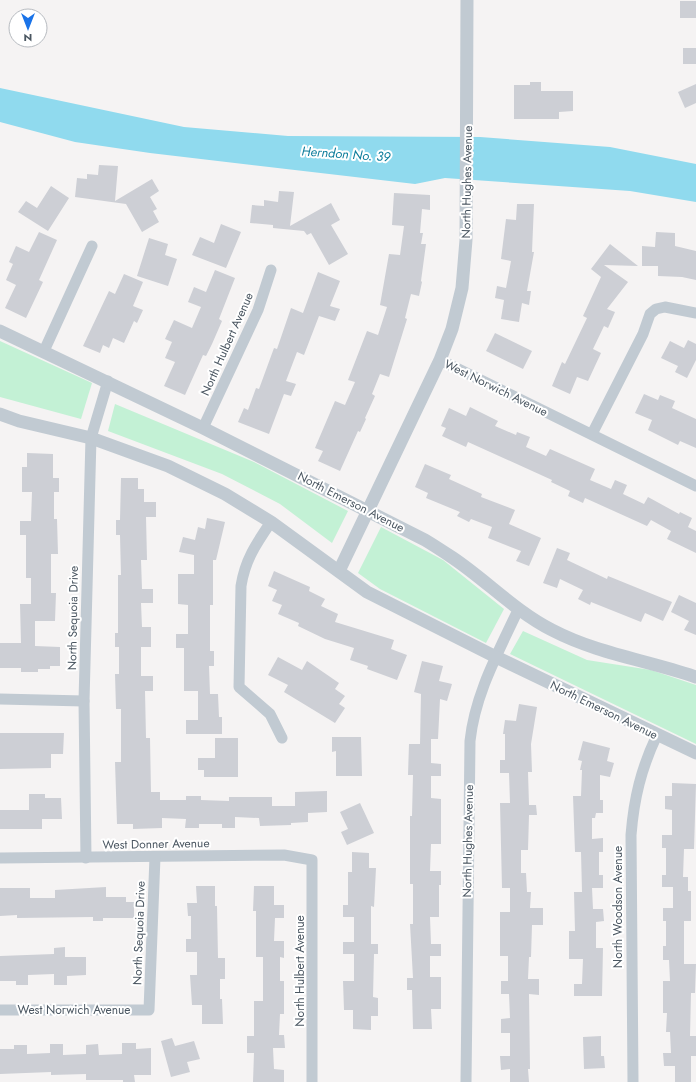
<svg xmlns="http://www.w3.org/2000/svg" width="696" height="1082" font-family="Jost,sans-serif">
<rect width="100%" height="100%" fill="#f5f3f3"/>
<g fill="#c3f1d5">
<path d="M0,341L92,383L81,419L0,397Z"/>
<path d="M115,404L254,462L348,511L332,543L280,504L222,474L108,431Z"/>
<path d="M381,527L443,560L504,609L486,643L380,589L358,573Z"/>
<path d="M523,631L587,660L651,670L696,685V744L510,654Z"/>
</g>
<path fill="#90daee" d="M0,88L184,127L288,136L480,137L610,147L696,164V202L630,191L445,178L415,184L150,153L75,142L0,122Z"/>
<g fill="#cdcfd5">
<rect x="680" y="1" width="16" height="17"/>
<rect x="683" y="48" width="13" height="16"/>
<path d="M530,82H541V91H573V111L559,112V119H514V85H530Z"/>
<path d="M696,84V103L685,108L678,92Z"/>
<path d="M99,165L118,166L115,201L152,179L159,191L150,197L157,209L153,211L159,222L142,232L126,204L75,197L77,178L87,179V174L98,175Z"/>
<path d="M51,186L69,198L48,231L18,212L26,201L37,208Z"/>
<path d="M279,191L294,192L290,226L331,203L340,220L331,225L348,254L329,265L311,233L307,235L304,231L273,228V225L250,223L252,205L264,206V200L278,202Z"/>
<path d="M394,193L430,195V210L422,209L420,233H423L421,244H426L421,281L422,282L419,296L411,294L405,318L407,319L389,377L380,374L372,394L375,396L365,418L366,419L360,432L358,431L340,471L318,461L323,451L315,448L335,401L345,405L355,382L348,380L367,331L378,335L387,307L380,305L389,254L400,255L404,226L392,225Z"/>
<path d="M517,204H534L532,252H534L527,291H531L529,305L522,303L519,322L501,319L504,300L495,298L497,286L506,288L511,261L501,259L506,219L516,220Z"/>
<path d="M221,224L241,232L226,268L192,255L200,237L214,243Z"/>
<path d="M39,232L57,240L39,280L43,282L26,318L5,308L16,285L6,280L13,264L9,262L16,246L29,252Z"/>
<path d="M656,232L675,233V246L696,251V280L682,277L658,276V266H642V246L655,247Z"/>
<path d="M149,238L168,244L165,255L177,259L168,286L137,276Z"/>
<path d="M610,244L638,266L604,265L628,282L607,309L615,312L608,328L604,326L593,349L601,353L588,381L577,377L570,394L552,386L562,362L565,364L587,318L583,316L601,277L591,269Z"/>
<path d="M215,270L235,278L219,319L222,321L212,344L206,356L203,355L185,395L164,386L175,362L165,358L172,342L165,339L174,320L192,328L201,307L188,302L194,287L206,292Z"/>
<path d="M318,272L340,281L330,306L340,309L335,321L319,316L304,355L297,352L286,381L296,384L291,396L284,394L269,434L238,422L244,408L248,410L256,388L259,389L274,348L277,349L291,308L303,313Z"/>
<path d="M124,274L143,282L133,306L143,310L137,323L134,321L124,343L113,338L109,348L103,345L100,353L83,346L109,291L115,294Z"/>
<path d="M495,333L532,351L523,369L486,351Z"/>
<path d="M688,340L696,344V360L687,378L675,372L678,366L661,358L670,341L684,348Z"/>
<path d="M644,394L658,400L660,395L675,401L672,408L696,419V448L680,441L678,445L648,430L652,420L635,413Z"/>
<path d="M470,407L498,421L495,426L516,435L517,432L530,437L526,447L546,456L550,449L595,469L590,480L611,489L615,480L627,485L623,494L644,504L648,497L679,514L680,512L692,518L688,527L696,531V553L667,539L671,531L651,520L647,526L585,498L583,503L568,496L570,491L551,482L552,480L468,442L466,447L442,436L446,428L441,426L449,408L466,416Z"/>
<path d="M27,453L53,454V478H59V492H54V519H57L58,554H51V593H56L55,621H35V646L60,647V666H50V669H38V672H21V668H0V643H21L20,604H31V578H26V535H20V521H31L32,492H22V467H27Z"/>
<path d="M425,464L451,475L449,479L482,494L481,497L515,510L509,524L541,538L529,566L516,561L521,551L488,538L492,527L471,519L469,522L457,516L460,512L426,498L428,493L415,487Z"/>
<path d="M121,478H138V489H144V502H156V517H146L147,560H141L142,589H153V603H141L142,627H151V647H141V676H153V691H145L146,738H150L151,792H160V800H186V796H201V800L229,801V797H272V806H295V792L327,791V812L308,813V822L291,823V825L260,826L259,818L235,817V828H222V824H199V828H185L186,819L162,818V828L133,829V824H117L115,762H121V709H116L115,674H119V647H115V633H118V575H121L120,535H116V520H120Z"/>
<path d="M207,518L225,522L216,560H213V605H210V651H214V666H209L210,694H218L219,717H222V734H186V720H198V691H184V648H176V634H188V605L178,604V574H194V555L179,552L183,537L195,540L198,527L205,529Z"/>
<path d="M557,548L570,553L567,560L607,579L608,576L672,602L663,621L645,613L641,622L591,602L590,605L578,599L583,590L560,579L557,588L543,583Z"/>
<path d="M274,571L310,587L309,591L325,599L321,606L338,614L335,622L394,640L391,649L407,655L397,680L367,669L368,666L350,660L354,648L325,639L298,626L299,623L278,614L282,605L272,601L277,590L268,586Z"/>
<path d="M679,595L696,603V635L684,630L689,621L671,612Z"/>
<path d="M278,657L302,670L307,661L339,683L335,689L345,696L339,704L345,708L335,723L284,692L288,685L268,675Z"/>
<path d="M422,661L443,666L439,681L452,684L447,701L440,699L438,739H431V763L441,764V776H431V798L441,799V844H431L430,871H441V885H439V917H430L431,944H441V956H430V977H441V1009H431L432,1029H413L412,990H407V978H413L410,924H413V884H410V816H412L413,775H408L409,744H420L421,694L414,692Z"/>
<path d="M519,704L537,707L531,744L532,772H528L529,805H536L537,815H529L528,850H521V873H526L527,892H531L530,908H543V925H532L531,957H529L528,979H539V995L529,994L530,1069H528L529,1082H510V1069L501,1070L500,1056H510V1033H501V1019L510,1018L509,994H501V981H508V956H500V912H510V888H502L500,803H510L509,773H500V760H505V734H503L505,720L516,721Z"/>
<path d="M0,733H64L63,754H51V768L0,769Z"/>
<path d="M332,737H361L362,776H336V751L332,752Z"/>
<path d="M215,738H238V777H204V770H198V758H215Z"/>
<path d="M583,741L610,748L607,761L614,763L610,777L600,775V800H603V813H596L595,818H592V839L603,838V852H599V875H603V888H592L593,909H603L604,921L596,922V948H603L602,996H574V984H582L583,959H569V931H575L574,892H582L581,852H575L573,796H581L582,770H580L582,761L578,760Z"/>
<path d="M672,783L696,784L694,849H684L683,877H688V891H691V921H684V964H696L695,993H691L690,1036H696V1056H691V1082H675V1066H664L663,1053H671L670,1032H666L667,1013H663V981H670L669,960H663V946H666V921H663V908H673V887H662V875H666V848H662V835H672V810L665,809V796H672Z"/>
<path d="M29,794H45V798H61L62,819H42V829H0V810H29Z"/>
<path d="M360,803L374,833L347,845L341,832L348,829L340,812Z"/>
<path d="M352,852L369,853V868H376L374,907L371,906V944H378V954H374L373,997L378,998V1016H371V1030L353,1029V1010H344L343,981H354V954H343V942H354V917H343V905H348V872H352Z"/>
<path d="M196,886H215V906H217L218,958H225V979H220V999H222L223,1024H202V1005H192L190,975H197V952H186V939H191V916H188L187,903H197Z"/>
<path d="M254,886H274V905H284V918H275L274,941H284V958L280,957V981H284V1014H280L279,1035H284L285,1048H273L274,1069L284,1070V1082H253L254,1053H247V1036H254V1001H263V957H256V911H253Z"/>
<path d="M106,887V897H126V902H134V918H103V921H93V917L17,918V915L0,916V888H30V898H55V890Z"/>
<path d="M65,947V957H86V975L67,976V985H54V974L28,975V985H16V981H0V956L54,954V948Z"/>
<path d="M601,1036V1056H604L605,1068L584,1069L583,1037Z"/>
<path d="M172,1038L175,1046L194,1041L200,1059L187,1062L190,1072L171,1077L161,1041Z"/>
<path d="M122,1043H136V1049L151,1048V1075H134L135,1082H123V1080H86V1074L51,1075V1072L0,1074V1049H14V1045H27V1054L50,1053V1044H63V1055L86,1054V1045L98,1044L99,1055L122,1054Z"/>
</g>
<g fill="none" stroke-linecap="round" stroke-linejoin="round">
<g stroke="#c1cad2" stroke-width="11">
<path d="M44,351L92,246"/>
<path d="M440,360L696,486"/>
<path d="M203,428L258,310L271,270"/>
<path d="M592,434L643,334L650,314L656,309L665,307L696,313"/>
<path d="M271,522C256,544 245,560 241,586L239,687L270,714L282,738"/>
<path d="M0,699L84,701"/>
<path d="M0,858L284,855L312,860V1082"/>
<path d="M86,858L84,701L91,438L108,381"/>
<path d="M0,1010H149L155,857"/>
<path d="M466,1082L470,741C475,694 498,653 518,610"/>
<path d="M633,1082L631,835C634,798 641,769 657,735"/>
</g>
<g stroke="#c1cad2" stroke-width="13">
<path d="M0,331L203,428L425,540C435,546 444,552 453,558C487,581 515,611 552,630C598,654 647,660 696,677"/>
<path d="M0,414L19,421L91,438L168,466L225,494L271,522L367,592L496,657L696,753"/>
<path d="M339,571L440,360L452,329L462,288L466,240L467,0"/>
</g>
</g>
<g text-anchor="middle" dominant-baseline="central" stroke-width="4" stroke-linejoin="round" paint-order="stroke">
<g font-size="12" fill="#4a5661" stroke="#fff">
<text transform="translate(467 182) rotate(-89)">North Hughes Avenue</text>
<text transform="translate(227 344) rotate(-66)">North Hulbert Avenue</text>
<text transform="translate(496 388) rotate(26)">West Norwich Avenue</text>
<text transform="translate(351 502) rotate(27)">North Emerson Avenue</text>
<text transform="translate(73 618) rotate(-89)">North Sequoia Drive</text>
<text transform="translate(604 710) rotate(26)">North Emerson Avenue</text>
<text transform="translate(468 841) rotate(-89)">North Hughes Avenue</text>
<text transform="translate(156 844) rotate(-1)">West Donner Avenue</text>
<text transform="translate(618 907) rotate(-90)">North Woodson Avenue</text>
<text transform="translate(139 933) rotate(-88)">North Sequoia Drive</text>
<text transform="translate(300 971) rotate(-90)">North Hulbert Avenue</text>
<text x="74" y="1010">West Norwich Avenue</text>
</g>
<g font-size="13" font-style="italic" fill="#0c7c9b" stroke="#fff">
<text transform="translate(346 154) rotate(4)">Herndon No. 39</text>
</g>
</g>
<g transform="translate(28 28) rotate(180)"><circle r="19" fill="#ffffff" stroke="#b7bbc0"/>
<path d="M0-3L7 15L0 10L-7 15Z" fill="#1a73e8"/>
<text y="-6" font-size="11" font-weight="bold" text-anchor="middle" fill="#4a5661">N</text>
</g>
</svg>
